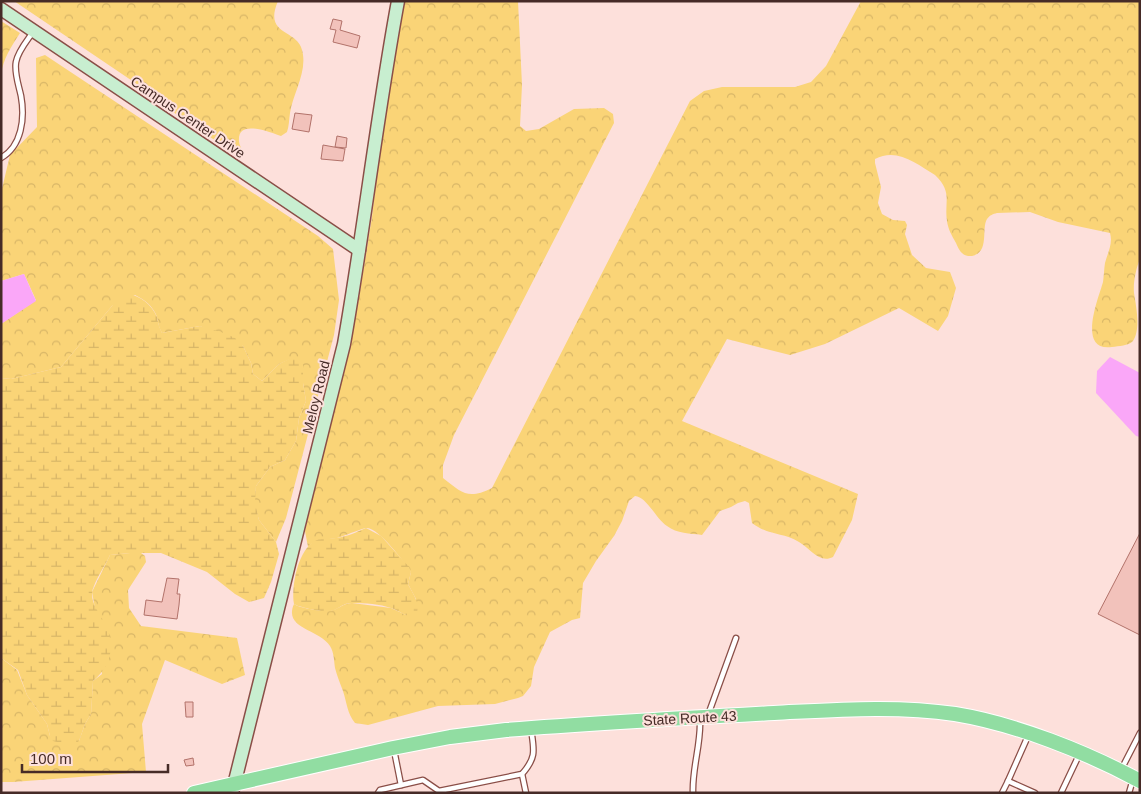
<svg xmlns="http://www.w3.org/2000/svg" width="1141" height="794" font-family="Arial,sans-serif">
<defs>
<pattern id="forest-crowns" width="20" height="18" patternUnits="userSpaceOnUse" patternTransform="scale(1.25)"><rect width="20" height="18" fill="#fad477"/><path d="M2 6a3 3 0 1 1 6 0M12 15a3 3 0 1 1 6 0" fill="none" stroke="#d8b667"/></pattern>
<pattern id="wetland-marsh" width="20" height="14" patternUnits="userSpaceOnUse" patternTransform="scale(1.25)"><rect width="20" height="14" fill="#fad477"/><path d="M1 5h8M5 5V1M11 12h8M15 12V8" fill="none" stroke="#d8b667"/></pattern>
</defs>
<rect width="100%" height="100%" fill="#fde0db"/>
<g fill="url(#forest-crowns)">
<path d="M14,1H278C263,36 297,29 302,50C308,71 293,93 290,113C289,120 289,126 287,132L281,136C271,133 237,118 239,141C239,145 242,149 243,153L239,152L224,142L215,140L204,134L196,125L177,115L159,99Z"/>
<path d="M403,1H518L522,85L520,126L526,131L539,129L574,109L604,108L613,114L614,123L454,435L443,465V478C462,493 468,500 492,488L690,101L704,91L722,87H795L811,82L826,66L861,1H1140V259C1136,268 1133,283 1134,293C1136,306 1141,329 1133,341C1128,346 1119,346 1112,347C1076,352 1099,297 1103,282C1104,275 1104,269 1105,263C1108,252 1113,244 1110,233L1058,222L1030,212L997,213C993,214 990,215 987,219C981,229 990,252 972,256C962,257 959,250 956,243C952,236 948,229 947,221C944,202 953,192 935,175C917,164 897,147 875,159V163L881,187L878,203L882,214L893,220L905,221L907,225L905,234L912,255L926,268L950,272L956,288L948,316L938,331L899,308L825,344L790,355L727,339L682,421L858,494L852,520L833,557C819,564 810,548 799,542C782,532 769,536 752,523L749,503L745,501L738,503L731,507L720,511L702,535C690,533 677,534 667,526C656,519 647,497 635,496L629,501L622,521L614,536L596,561L583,583L580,618L572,620L550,632L534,667L531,686L523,696L518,698L495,704L438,706L368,725L355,723C347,713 347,703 343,691C340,683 337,676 335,668C334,661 334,652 330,646C319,629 283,629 294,604C299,608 326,613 333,610C340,608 344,603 352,603L391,608L406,615L416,599L408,584L411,572C404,562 380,529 367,528C362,528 345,536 337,538C326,540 317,538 308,547L305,531L357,309L372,217L385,102Z"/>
<path d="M1,21L20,33C11,47 3,59 1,75Z"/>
<path d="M45,55L318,236L333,249L339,300L334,335L286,518L276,542L259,520L254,503L256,486L270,467L285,460L296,441L299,418L306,401L303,383V366L295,357L279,364L262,381L253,374L251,363L243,346L200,326L162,333C159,328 158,323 157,317C153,306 145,300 135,295L112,306L61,367L11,379L1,378V324L36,300L24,274L1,281V193L10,155L37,127L36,58Z"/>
<path d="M130,553H141L145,556L146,562L128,590L129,608L141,626L237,638L245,675L222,684L165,660L142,724L146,772L13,782H1V658L17,670L27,695L47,724L50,736L79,741L85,724L91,714L93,681L102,674L95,608L92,592L110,555Z"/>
</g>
<g fill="url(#wetland-marsh)">
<path d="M128,294C141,296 152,305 157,317C158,323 159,327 162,333L200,326L224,333L235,338L243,346L251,363L253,374L262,381L279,364L295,356L303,365V383L306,401L299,418L296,441L285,460L270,467L256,486L255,503L259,520L276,542L279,554L271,582L264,598L249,602L235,594L207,572L161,553H130L110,555C106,564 92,585 92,594C92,605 99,612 104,622C116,644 112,665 93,681L91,714L85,724L79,741L74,744H64L53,741L50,736L47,724L27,695L18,670L1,658V378L11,379L61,367L112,306L122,297Z"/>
<path d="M366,528L381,536L409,567L411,572L408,584C413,594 421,604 416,616C407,618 400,611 391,608C380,604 365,603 352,603C344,602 339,609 331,611C325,613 298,607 294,604C291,586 298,548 317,540C323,538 329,539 336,538C346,537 357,532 366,528Z"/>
</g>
<g fill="#faa7f8">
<path d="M24,274L36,301L1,324V281Z"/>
<path d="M1110,357L1140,373V437L1136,436L1096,393L1097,371Z"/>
</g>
<g fill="#f2c2bb" stroke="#b2726a">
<path d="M333,19L342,21L340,30L360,36L357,48L333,42L336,30L330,29Z"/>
<path d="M295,113L312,115L309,132L292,129Z"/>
<path d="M337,136L347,138L346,148L335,147Z"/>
<path d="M323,145L345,149L343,161L321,159Z"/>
<path d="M1140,533V635L1098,614Z"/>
<path d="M167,578L179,579L177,594H180L179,605L177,619L144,615L146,600L162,602Z"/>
<path d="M185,702H193V717H186Z"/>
<path d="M193,758L194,765L186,766L184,760Z"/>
</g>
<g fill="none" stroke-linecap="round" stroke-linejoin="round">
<g stroke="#8a4e47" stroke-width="7">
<g id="lane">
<path d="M1,158C22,146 25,118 21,96C19,86 14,73 16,62C18,51 27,41 33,32"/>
<path d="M708,715L736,638"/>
<path d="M1028,736L1008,781L1035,793"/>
<path d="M394,750L401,785"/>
<path d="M1121,770L1140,733"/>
<path d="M378,793L380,790L423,780L439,791L522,774"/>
<path d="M526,793L522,774C537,757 534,750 531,729"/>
<path d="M693,793C692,768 701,745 700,720"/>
<path d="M1002,793L1008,781"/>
<path d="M1061,793L1079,755"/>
<path d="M1129,793L1133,779"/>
</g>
</g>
<g stroke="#8a4e47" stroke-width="15">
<g id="secondary">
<path d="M1,9L359,250"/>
<path d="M232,793L344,344C364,230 377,115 398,1"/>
</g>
</g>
<g stroke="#fff" stroke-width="16">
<path id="primary" d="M194,793L393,748L450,737L506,730C595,723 684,718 774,713C834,710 895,705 955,714C1016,724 1086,752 1140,781"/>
</g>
<use href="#lane" stroke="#fff" stroke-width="4.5"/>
<use href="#secondary" stroke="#c8eed0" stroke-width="12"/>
<use href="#primary" stroke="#91dda2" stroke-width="14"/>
</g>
<g text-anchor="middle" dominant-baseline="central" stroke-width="4" stroke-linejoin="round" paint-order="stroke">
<g font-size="14" fill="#462b27" stroke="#fde0db">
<text transform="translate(188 117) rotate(34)">Campus Center Drive</text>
<text transform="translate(316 397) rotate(-76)">Meloy Road</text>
<text transform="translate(690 718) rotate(-3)">State Route 43</text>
</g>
</g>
<rect width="1141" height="794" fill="none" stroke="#462b27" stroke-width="5"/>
<path d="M22 764v8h146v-8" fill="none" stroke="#462b27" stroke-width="2.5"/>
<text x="30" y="764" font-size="15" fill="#462b27" stroke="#fde0db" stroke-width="4" paint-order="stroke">100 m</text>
</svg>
